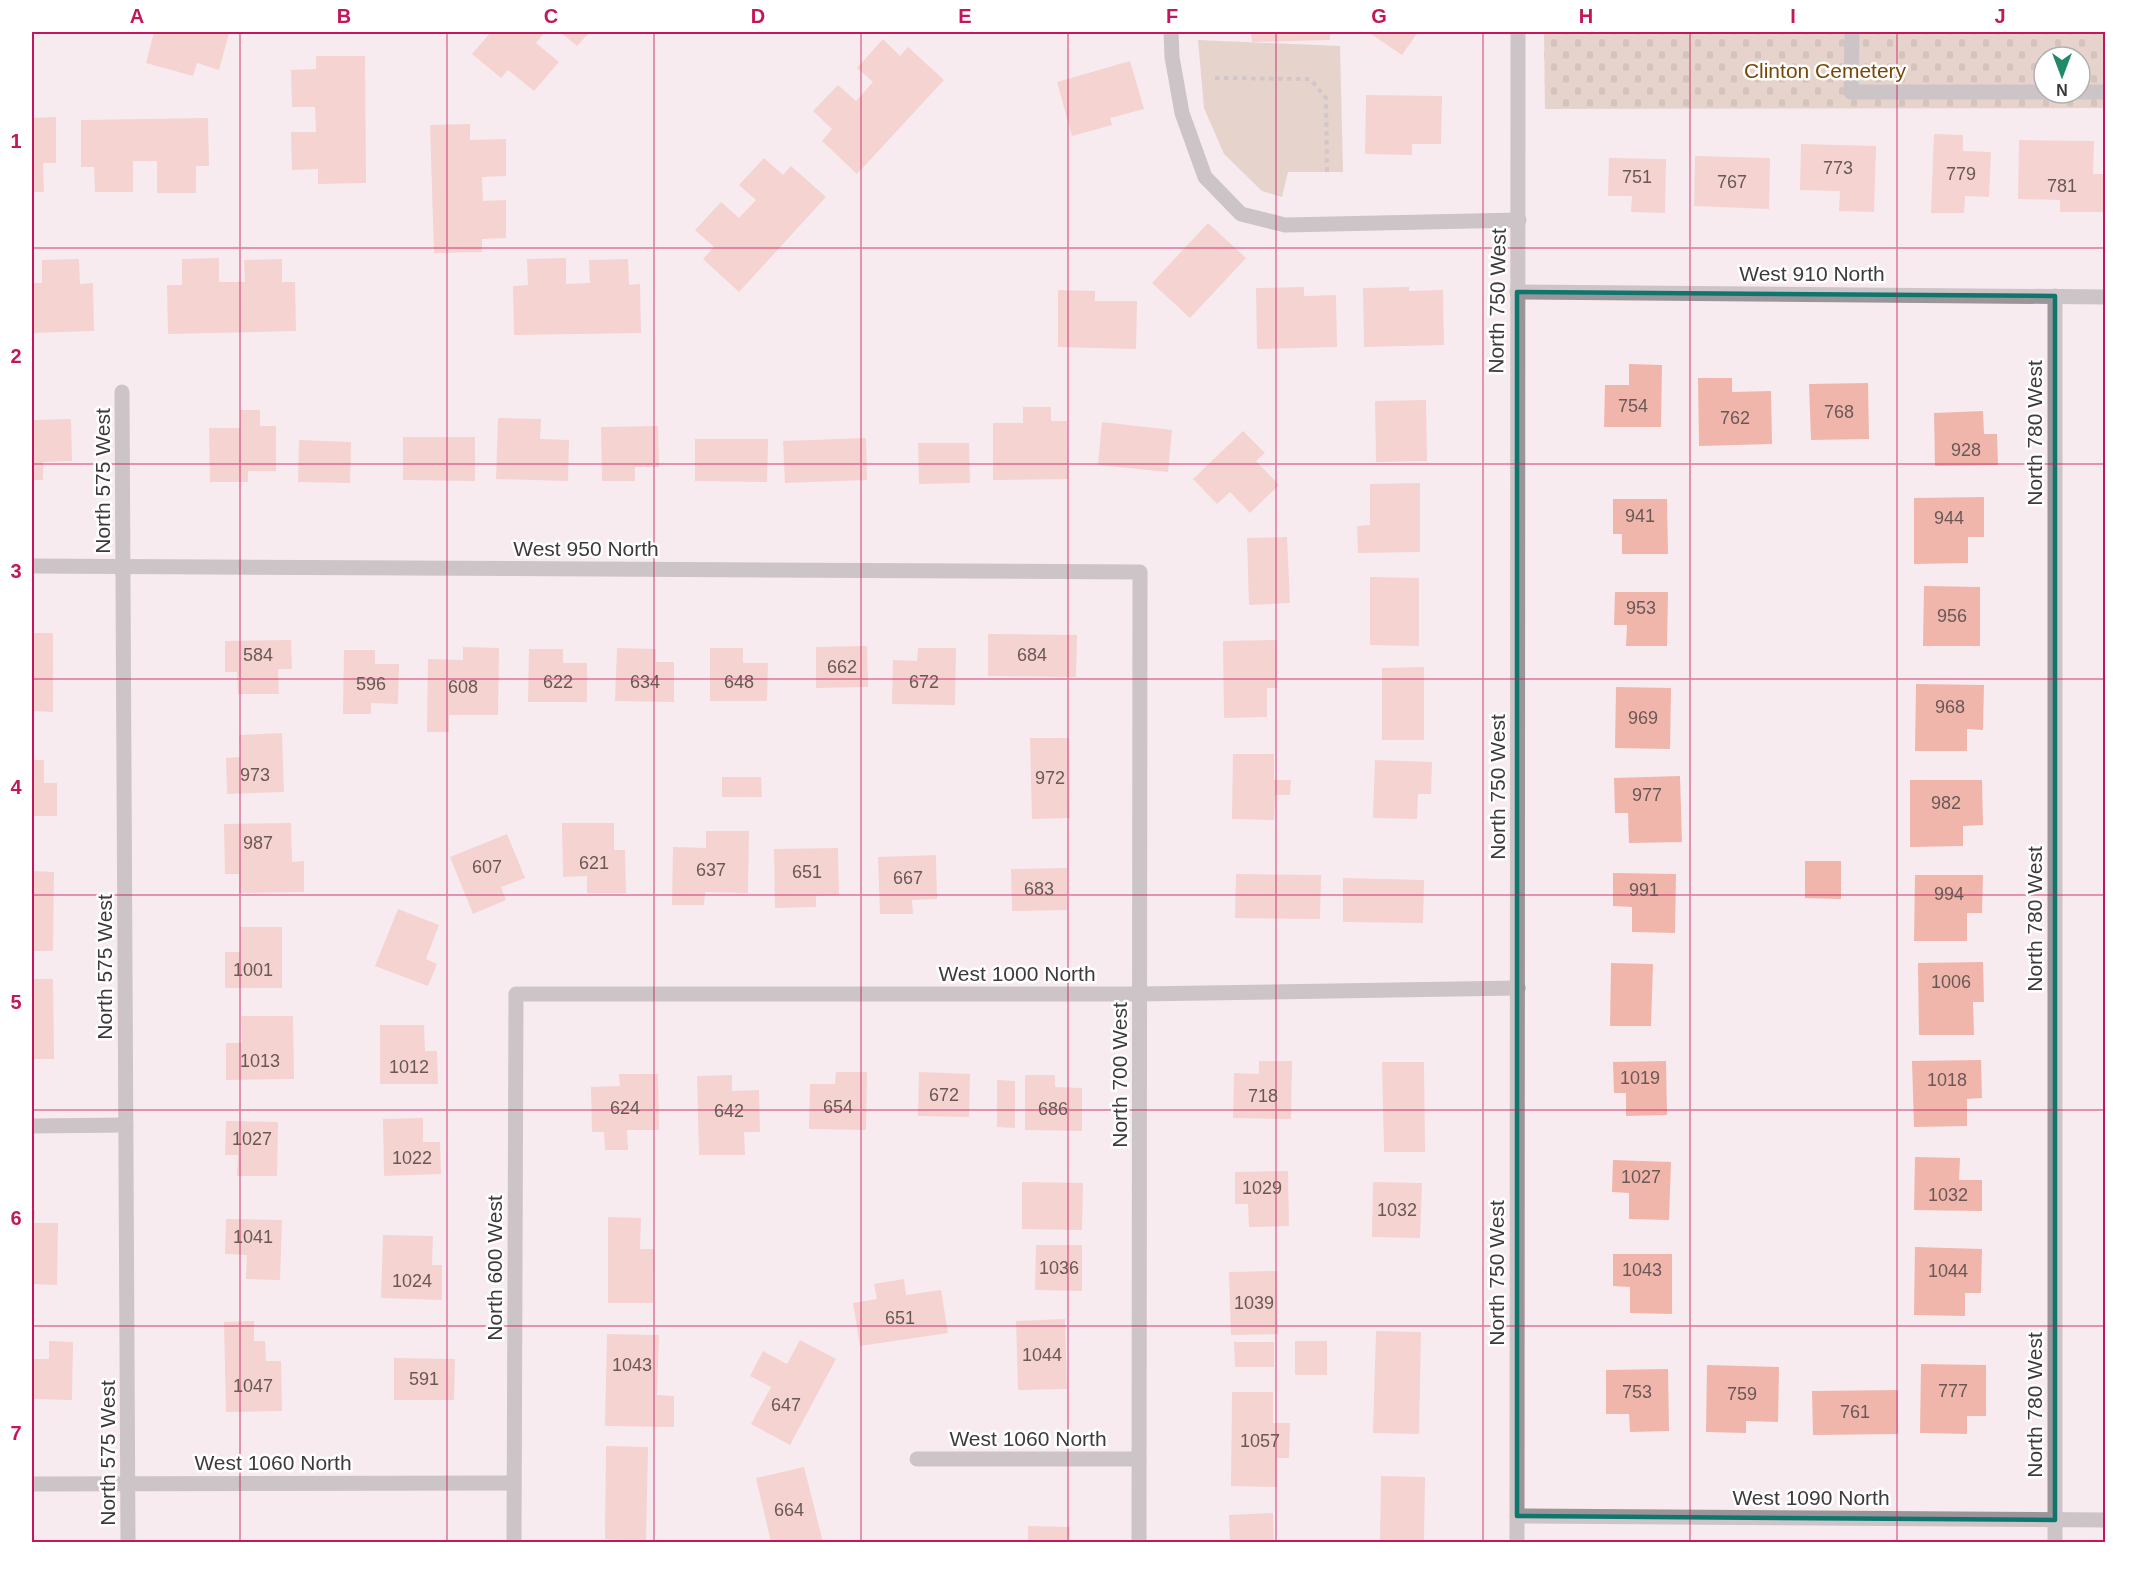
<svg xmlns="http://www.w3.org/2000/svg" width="2137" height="1574" font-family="Arial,sans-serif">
<defs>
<pattern id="cemetery-stones" width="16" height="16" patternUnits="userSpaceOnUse" patternTransform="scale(1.5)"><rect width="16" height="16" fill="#d0b7a1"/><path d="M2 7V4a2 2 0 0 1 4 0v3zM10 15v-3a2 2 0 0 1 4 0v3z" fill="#aa9684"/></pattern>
</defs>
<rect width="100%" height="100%" fill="#f8ebef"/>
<path fill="url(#cemetery-stones)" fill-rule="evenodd" d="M1544,32H2105V108L1545,109ZM2044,57H2080V93H2044Z"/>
<path fill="#d0b7a1" d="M1198,40L1340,46L1343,172H1288L1282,197L1262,191L1224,154L1204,108Z"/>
<g fill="#f0b6ac">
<path d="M154,32L229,33L219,70L197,63L193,76L146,63Z"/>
<path d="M491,32H545L536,43L559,62L534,91L508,70L501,78L472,54Z"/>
<path d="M560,32H590L577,46Z"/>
<path d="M1251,32H1330V40L1252,42Z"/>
<path d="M1368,32H1418L1402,55Z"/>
<path d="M883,39L900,56L908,47L944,80L857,174L822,141L832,129L813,111L838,85L856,101L873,82L857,68Z"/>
<path d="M316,56H365L366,183L318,184V169L292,170L291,132H316L315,107H292L291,70L316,69Z"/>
<path d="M1130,61L1144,109L1110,118L1112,125L1072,136L1057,82Z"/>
<path d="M1366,95L1442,96L1441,144H1412V155L1365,154Z"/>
<path d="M56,117V163H43L44,192H32V118Z"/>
<path d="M208,118L209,166H196V193H157V161H133V192H95L94,167H81V120Z"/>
<path d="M470,124V140L506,139V176L482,177L483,201L506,200V238L482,239V252L434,253L430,125Z"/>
<path d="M1934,134L1963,135V151L1991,152L1989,197L1965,196L1964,213H1931Z"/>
<path d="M2019,140L2094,141L2093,174H2106V212H2060V200L2018,199Z"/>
<path d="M1801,144L1876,146L1874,212L1839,211L1840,191L1800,190Z"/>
<path d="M1695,156L1770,158L1769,209L1694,206Z"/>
<path d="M764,158L783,175L791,166L826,197L739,292L703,259L714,247L695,230L721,202L739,218L756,200L739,185Z"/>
<path d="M1609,158L1666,159L1665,213L1631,212L1632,196H1608Z"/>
<path d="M1208,223L1246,258L1190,318L1152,283Z"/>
<path d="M219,258V282H245L244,260L282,259V282H295L296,331L168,334L167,285H182V259Z"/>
<path d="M566,258V284L590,283L589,260L628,259L629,285L640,284L641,333L514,335L513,286L528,285L527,259Z"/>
<path d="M79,259L80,284L93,283L94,331L32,333V283H42V260Z"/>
<path d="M1304,287V296L1336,295L1337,347L1257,349L1256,288Z"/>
<path d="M1409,287V291L1443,290L1444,345L1364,347L1363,288Z"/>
<path d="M1058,290L1095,291V301H1137L1136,349L1058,347Z"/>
<path d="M1629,364L1662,365L1661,427H1604L1605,385H1629Z"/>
<path d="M1698,378H1732V392L1771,391L1772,444L1699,446Z"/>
<path d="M1868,383L1869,439L1811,440L1809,384Z"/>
<path d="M1426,400L1427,461L1376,462L1375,401Z"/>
<path d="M1023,407H1051V421H1067L1068,479L993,480V423H1023Z"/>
<path d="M240,410H260V426H276V471H248V482H210L209,428H240Z"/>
<path d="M1983,411L1984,434H1997L1998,465L1935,466L1934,413Z"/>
<path d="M498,418L541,419L540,439L569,440L568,481L496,479Z"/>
<path d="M71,419L72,461L43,462V480H32V420Z"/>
<path d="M1102,422L1172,430L1168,472L1098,465Z"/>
<path d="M658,426L659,467H635V481H602L601,427Z"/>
<path d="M1243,431L1265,453L1256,461L1279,485L1250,513L1230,492L1217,504L1193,479Z"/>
<path d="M403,437H475V481L403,480Z"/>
<path d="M866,438L867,480L785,483L783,441Z"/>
<path d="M695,439H768L767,482L695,481Z"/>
<path d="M299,440L351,442L350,483L298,482Z"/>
<path d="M918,443H969L970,483L919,484Z"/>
<path d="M1420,483V552L1358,553L1357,526L1370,525V484Z"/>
<path d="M1984,497V537H1968V563L1914,564V498Z"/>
<path d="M1613,499H1667L1668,554H1622V534H1613Z"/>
<path d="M1287,537L1290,603L1249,605L1247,538Z"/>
<path d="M1370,577L1419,578V646L1370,645Z"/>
<path d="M1924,586L1980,587V646H1923Z"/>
<path d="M1615,592H1668L1667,646H1626L1627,625H1614Z"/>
<path d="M32,633H53V712L32,711Z"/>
<path d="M988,634L1077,635L1076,677L988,676Z"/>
<path d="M291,640L292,669H278L279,694H238L237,672H225V641Z"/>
<path d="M1277,640V688H1267V717L1224,718L1223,641Z"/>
<path d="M867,646L868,687L816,688V647Z"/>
<path d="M463,647L499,648L498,715H449V732H427L428,659L463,660Z"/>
<path d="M617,648L656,649V662H674V702L615,701Z"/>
<path d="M710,648H743V663H768L767,701H710Z"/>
<path d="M918,648H956L955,705L892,704L893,660L917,661Z"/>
<path d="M529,649H563V663H587V702H528Z"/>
<path d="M344,650H375V664H399L398,704L371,703V714H343Z"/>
<path d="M1424,667V740H1382V668Z"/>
<path d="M1916,684L1984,685L1983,730L1967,729V751H1915Z"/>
<path d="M1616,687L1671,688L1670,749L1615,748Z"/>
<path d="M282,733L284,792L227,794L226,758L240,757L239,735Z"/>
<path d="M1030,738H1069L1070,818L1032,819Z"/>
<path d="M1233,754H1274V780H1291L1290,795H1275L1274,820L1232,819Z"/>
<path d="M32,760H44V783H57V816H32Z"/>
<path d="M1375,760L1432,762L1431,794H1418L1417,819L1373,818Z"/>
<path d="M1680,776L1682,842L1629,843L1628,813H1615L1614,778Z"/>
<path d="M722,777H761L762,797H722Z"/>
<path d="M1910,780H1982L1983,825L1963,826V846L1910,847Z"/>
<path d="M291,823L292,862L304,861V892L239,893V874H225L224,824Z"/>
<path d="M562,823H614V850H625L626,893H587V876L563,877Z"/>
<path d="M706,831H749L748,893L705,892L704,905H672L673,847L706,848Z"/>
<path d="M507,834L525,878L501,887L506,900L473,914L450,857Z"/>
<path d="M838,848L839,895L816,896V907L775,908L774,849Z"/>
<path d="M936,855L937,899L912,900L913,914H880L878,857Z"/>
<path d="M1805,861H1841V899L1805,898Z"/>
<path d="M1067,868V910L1012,911L1011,869Z"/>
<path d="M32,871L54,872L53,951H32Z"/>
<path d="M1613,873L1676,874L1675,933L1632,932V907L1613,906Z"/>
<path d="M1236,874L1321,875L1320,919L1235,918Z"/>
<path d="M1915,875H1983L1982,913H1967V941H1914Z"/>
<path d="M1343,878L1424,880L1423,923L1343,922Z"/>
<path d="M398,909L439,925L426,959L437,964L428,986L375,966Z"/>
<path d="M240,927H282V988H225V952H240Z"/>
<path d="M1983,962L1984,1002H1973L1974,1035H1919L1918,963Z"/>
<path d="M1611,963L1653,964L1651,1026H1610Z"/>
<path d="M32,979H53L54,1059H32Z"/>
<path d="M241,1016H293L294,1079L226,1080V1043H242Z"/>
<path d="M380,1025H424L425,1051H437L438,1084H380Z"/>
<path d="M1981,1060L1982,1098L1967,1099V1126L1914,1127L1912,1061Z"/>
<path d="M1259,1061H1292L1291,1119L1233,1118L1234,1073L1259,1074Z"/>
<path d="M1666,1061L1667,1115L1626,1116V1093H1614L1613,1062Z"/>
<path d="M1382,1062H1424L1425,1152H1384Z"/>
<path d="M836,1072H867L866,1130L809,1129L810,1084H835Z"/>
<path d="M919,1072L970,1074L969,1117L918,1116Z"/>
<path d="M619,1074H658L659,1130H627L628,1150H605L604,1132H592L591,1087L620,1086Z"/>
<path d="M732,1075V1091L759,1090L760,1132H744L745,1155H699L697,1076Z"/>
<path d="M1025,1075H1055V1087L1082,1088V1131L1025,1130Z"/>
<path d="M997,1080L1015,1081V1128L997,1127Z"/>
<path d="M423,1118V1142H440L441,1174L384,1176L383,1119Z"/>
<path d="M226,1121L278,1122L277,1176H237L238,1155H225Z"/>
<path d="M1915,1157L1960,1158L1959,1180H1982V1211L1914,1210Z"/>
<path d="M1613,1160L1671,1162L1669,1220L1629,1219V1193L1612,1192Z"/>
<path d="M1288,1171L1289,1226L1249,1227L1248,1204H1235V1172Z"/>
<path d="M1022,1182L1083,1183L1082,1230L1022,1229Z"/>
<path d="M1373,1182L1422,1183L1420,1238L1372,1237Z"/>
<path d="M32,1210L35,1211L34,1223H58L57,1285L32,1284Z"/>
<path d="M608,1217L641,1218L640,1249H654L653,1303H608Z"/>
<path d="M226,1219L282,1220L280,1280L246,1279L247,1255L225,1254Z"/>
<path d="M383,1235L433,1236L432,1265H442V1300L381,1298Z"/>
<path d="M1036,1245H1082V1291L1035,1290Z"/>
<path d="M1915,1247L1982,1249L1981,1293H1965V1316L1914,1315Z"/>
<path d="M1613,1254H1672V1314L1630,1313V1287L1613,1286Z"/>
<path d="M1277,1271L1278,1334L1231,1335L1229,1272Z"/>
<path d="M904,1279L906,1295L941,1290L948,1333L860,1346L853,1303L877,1299L874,1284Z"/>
<path d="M1065,1319L1067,1389L1018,1390L1016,1321Z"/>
<path d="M254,1321V1341H265L266,1361H281L282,1411L226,1412L224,1322Z"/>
<path d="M1376,1331L1421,1332L1419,1434L1373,1433Z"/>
<path d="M607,1334L659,1335L657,1395L674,1396V1427L605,1426Z"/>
<path d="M800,1340L836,1359L790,1445L751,1424L771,1387L750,1376L763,1351L787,1364Z"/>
<path d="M49,1341L73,1342L72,1400L32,1399V1359H49Z"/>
<rect x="1295" y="1341" width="32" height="34"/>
<path d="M1234,1342H1274V1367H1235Z"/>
<path d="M394,1358L455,1359L454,1400H394Z"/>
<path d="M1921,1364L1986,1365V1416H1967V1434L1920,1433Z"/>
<path d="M1707,1365L1779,1367L1778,1422L1746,1421V1433L1706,1432Z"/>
<path d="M1668,1369L1669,1431L1630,1432L1629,1414H1606V1370Z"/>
<path d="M1898,1390V1434L1813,1435L1812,1391Z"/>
<path d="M1232,1392H1273V1423H1290L1289,1458H1277V1487L1231,1486Z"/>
<path d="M606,1446L648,1447L646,1540L605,1539Z"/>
<path d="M804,1467L823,1542H771L756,1478Z"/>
<path d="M1381,1476L1425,1477L1424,1542H1380Z"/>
<path d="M1273,1513L1274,1542H1230L1229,1515Z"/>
<path d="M1028,1526L1070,1527V1542H1028Z"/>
</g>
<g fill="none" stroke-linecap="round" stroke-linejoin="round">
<path stroke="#a3999c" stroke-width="4" stroke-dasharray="4.5 4.5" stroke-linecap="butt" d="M1215,78L1310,79L1326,98L1327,172"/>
<g stroke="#999599" stroke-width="15">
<path d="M1171,32L1172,57L1182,113L1205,177L1241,214L1285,225L1519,220"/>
<path d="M1852,32L1851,92H2044"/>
<path d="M2080,92H2106"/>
<path d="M1517,292L2106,297"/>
<path d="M2055,296V1542"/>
<path d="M122,392L128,1542"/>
<path d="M32,566L1140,572L1139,1542"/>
<path d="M32,1126L126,1125"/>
<path d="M917,1459H1139"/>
<path d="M32,1484L514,1483"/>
<path d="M1517,1516L2106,1520"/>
<path d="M514,1542L516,994H1140L1518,988"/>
<path d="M1517,1542L1518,32"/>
</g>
</g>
<path d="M0 0H2137V1574H0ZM1517,292L2055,296V1520L1517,1516Z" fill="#f8ebef" fill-opacity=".55" fill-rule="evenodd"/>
<path fill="none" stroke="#0f766e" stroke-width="4.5" stroke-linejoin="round" d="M1517,292L2055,296V1520L1517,1516Z"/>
<path fill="none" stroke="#c2185b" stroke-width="1.5" stroke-opacity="0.55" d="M240,32V1542M447,32V1542M654,32V1542M861,32V1542M1068,32V1542M1276,32V1542M1483,32V1542M1690,32V1542M1897,32V1542M32,248H2106M32,464H2106M32,679H2106M32,895H2106M32,1110H2106M32,1326H2106"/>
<g text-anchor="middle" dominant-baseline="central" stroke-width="5" stroke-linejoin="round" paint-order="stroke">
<g font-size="18" fill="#6a5857">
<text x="1838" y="168">773</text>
<text x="1961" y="174">779</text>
<text x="1637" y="177">751</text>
<text x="1732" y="182">767</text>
<text x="2062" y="186">781</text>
<text x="1633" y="406">754</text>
<text x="1839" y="412">768</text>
<text x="1735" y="418">762</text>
<text x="1966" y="450">928</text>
<text x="1640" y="516">941</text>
<text x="1949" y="518">944</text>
<text x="1641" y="608">953</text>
<text x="1952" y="616">956</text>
<text x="258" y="655">584</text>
<text x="1032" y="655">684</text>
<text x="842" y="667">662</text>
<text x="558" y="682">622</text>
<text x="645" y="682">634</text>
<text x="739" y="682">648</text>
<text x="924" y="682">672</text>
<text x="371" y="684">596</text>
<text x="463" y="687">608</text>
<text x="1950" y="707">968</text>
<text x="1643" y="718">969</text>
<text x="255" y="775">973</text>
<text x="1050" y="778">972</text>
<text x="1647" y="795">977</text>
<text x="1946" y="803">982</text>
<text x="258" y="843">987</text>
<text x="594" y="863">621</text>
<text x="487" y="867">607</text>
<text x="711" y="870">637</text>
<text x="807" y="872">651</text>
<text x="908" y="878">667</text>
<text x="1039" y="889">683</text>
<text x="1644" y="890">991</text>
<text x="1949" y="894">994</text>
<text x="253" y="970">1001</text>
<text x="1951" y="982">1006</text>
<text x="260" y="1061">1013</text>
<text x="409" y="1067">1012</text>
<text x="1640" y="1078">1019</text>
<text x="1947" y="1080">1018</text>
<text x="944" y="1095">672</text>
<text x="1263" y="1096">718</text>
<text x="838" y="1107">654</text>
<text x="625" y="1108">624</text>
<text x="1053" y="1109">686</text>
<text x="729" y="1111">642</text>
<text x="252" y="1139">1027</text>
<text x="412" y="1158">1022</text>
<text x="1641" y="1177">1027</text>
<text x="1262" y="1188">1029</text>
<text x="1948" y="1195">1032</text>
<text x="1397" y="1210">1032</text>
<text x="253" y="1237">1041</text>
<text x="1059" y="1268">1036</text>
<text x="1642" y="1270">1043</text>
<text x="1948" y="1271">1044</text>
<text x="412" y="1281">1024</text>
<text x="1254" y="1303">1039</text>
<text x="900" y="1318">651</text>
<text x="1042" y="1355">1044</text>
<text x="632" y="1365">1043</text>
<text x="424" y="1379">591</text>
<text x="253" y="1386">1047</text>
<text x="1953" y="1391">777</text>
<text x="1637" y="1392">753</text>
<text x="1742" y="1394">759</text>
<text x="786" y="1405">647</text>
<text x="1855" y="1412">761</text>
<text x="1260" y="1441">1057</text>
<text x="789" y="1510">664</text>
</g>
<g font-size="21" fill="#7a4605" stroke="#fff">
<text x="1825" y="70">Clinton Cemetery</text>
</g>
<g font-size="21" fill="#3e393b" stroke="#fff">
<text x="1812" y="273">West 910 North</text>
<text transform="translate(1497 301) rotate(-89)">North 750 West</text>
<text transform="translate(2034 433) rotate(-90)">North 780 West</text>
<text transform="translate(102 481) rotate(-90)">North 575 West</text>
<text x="586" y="548">West 950 North</text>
<text transform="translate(1497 787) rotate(-90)">North 750 West</text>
<text transform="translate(2034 919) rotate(-90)">North 780 West</text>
<text transform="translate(104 967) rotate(-90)">North 575 West</text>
<text x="1017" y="973">West 1000 North</text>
<text transform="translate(1119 1075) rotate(-90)">North 700 West</text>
<text transform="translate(494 1268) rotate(-90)">North 600 West</text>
<text transform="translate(1496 1273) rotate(-90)">North 750 West</text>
<text transform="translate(2034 1405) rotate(-90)">North 780 West</text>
<text x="1028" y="1438">West 1060 North</text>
<text transform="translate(107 1453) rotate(-90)">North 575 West</text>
<text x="273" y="1462">West 1060 North</text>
<text x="1811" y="1497">West 1090 North</text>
</g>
</g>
<rect width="2137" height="1574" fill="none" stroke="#ffffff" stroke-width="66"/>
<g transform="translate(2062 75) rotate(180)"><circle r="28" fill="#ffffff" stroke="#b2b0b1" stroke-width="1.5"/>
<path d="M0-4.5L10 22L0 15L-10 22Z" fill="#208a66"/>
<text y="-9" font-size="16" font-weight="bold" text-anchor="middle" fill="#3e393b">N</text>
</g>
<rect x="33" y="33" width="2071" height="1508" fill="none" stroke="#c2185b" stroke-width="2"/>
<g font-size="20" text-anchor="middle" font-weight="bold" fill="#c2185b">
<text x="137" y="23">A</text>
<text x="344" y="23">B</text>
<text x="551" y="23">C</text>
<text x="758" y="23">D</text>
<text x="965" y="23">E</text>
<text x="1172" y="23">F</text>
<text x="1379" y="23">G</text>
<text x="1586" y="23">H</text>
<text x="1793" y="23">I</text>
<text x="2000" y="23">J</text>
<text x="16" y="148">1</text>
<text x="16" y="363">2</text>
<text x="16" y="578">3</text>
<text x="16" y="794">4</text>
<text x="16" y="1009">5</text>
<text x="16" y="1225">6</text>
<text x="16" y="1440">7</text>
</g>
</svg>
